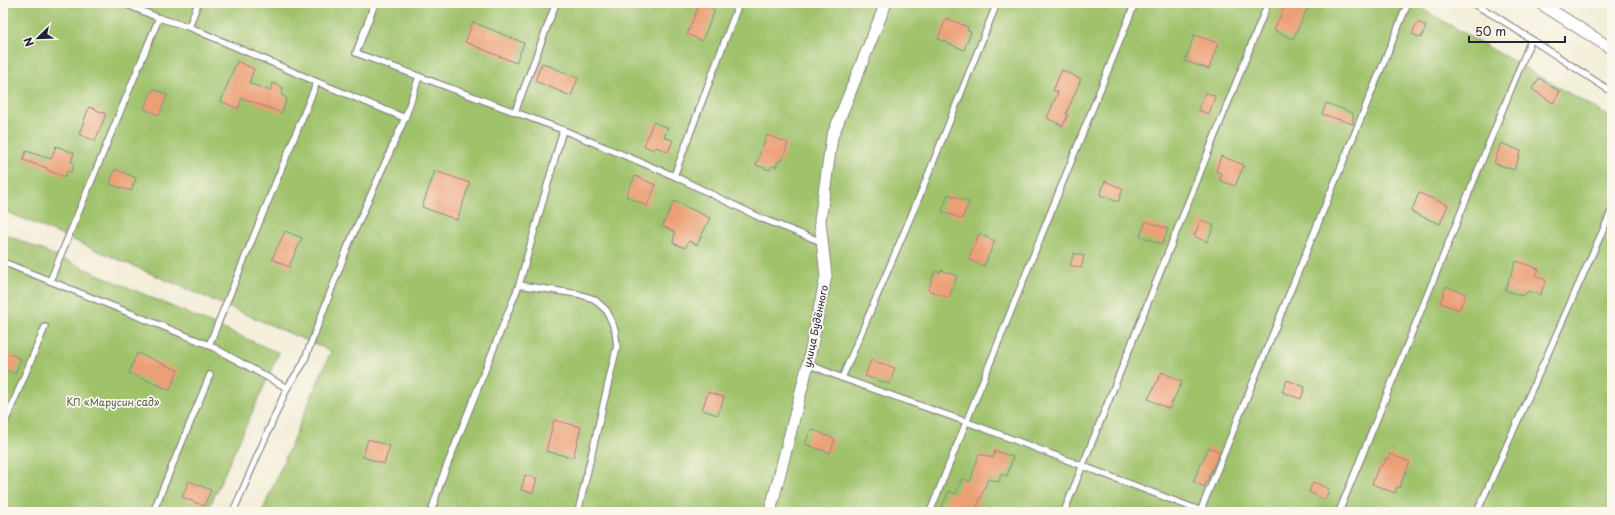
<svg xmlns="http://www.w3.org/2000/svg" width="1615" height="515" font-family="'Playpen Sans',sans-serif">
<rect width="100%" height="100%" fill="#fbf7ec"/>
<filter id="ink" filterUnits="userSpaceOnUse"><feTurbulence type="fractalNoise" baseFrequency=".025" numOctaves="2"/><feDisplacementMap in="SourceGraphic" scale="8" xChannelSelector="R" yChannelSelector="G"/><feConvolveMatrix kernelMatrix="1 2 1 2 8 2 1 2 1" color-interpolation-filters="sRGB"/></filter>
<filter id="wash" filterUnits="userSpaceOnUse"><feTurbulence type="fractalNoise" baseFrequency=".012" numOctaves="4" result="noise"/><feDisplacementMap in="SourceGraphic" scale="16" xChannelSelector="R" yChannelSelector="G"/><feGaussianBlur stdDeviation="0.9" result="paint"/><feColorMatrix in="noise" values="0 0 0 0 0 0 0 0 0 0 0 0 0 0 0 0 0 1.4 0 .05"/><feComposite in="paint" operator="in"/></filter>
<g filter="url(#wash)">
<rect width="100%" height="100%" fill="#f3edd7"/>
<g fill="#9fc26b" stroke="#607253">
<path d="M3,3H1412L1612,118V512H262L331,351L3,210Z"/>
<path d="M3,233L279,353L207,512H3Z"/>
</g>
<g id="blocks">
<g fill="#ec9f74">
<path d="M700,3L715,10L702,41L687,34Z"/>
<path d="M1286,3H1310L1293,39L1274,30Z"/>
<path d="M946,18L968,27L967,30L971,32L964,50L938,39Z"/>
<path d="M473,22L524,43L516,63L465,42Z"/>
<path d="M1417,22L1426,26L1421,38L1412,34Z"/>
<path d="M1194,35L1218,43L1209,69L1185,61Z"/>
<path d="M237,61L254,69L249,83L270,91L273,83L283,88L281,95L287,98L282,113L242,98L238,109L221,101Z"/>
<path d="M542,63L578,78L571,96L535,81Z"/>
<path d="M1062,70L1081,79L1066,114H1068L1063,126L1047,118L1058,92L1053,90Z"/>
<path d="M1539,78L1560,92L1553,103L1532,89Z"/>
<path d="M154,89L167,95L159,115L144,109L151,92H152Z"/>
<path d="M1205,92L1215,96L1209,114L1198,110Z"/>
<path d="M1326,103L1353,113V124L1322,114Z"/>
<path d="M89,107L106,114L95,141L79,134Z"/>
<path d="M653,122L668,128L664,137L673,140L668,152L656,147L654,150L644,146Z"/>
<path d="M767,135L788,143L782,161H778L776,167L772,166L770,170L756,165Z"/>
<path d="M1501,143L1521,151L1514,170L1494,163Z"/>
<path d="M56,146L74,153L71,162L74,163L71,172L67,171L65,177L47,170V168L23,160L26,151L51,159Z"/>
<path d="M1221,156L1244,165L1235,186L1219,180L1222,174L1216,171Z"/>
<path d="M115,169L136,178L131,191L110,184Z"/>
<path d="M435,171L470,183L457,220L422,207Z"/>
<path d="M635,176L656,185L647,206L626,196Z"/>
<path d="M1105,181L1123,189L1118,202L1100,195Z"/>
<path d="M1419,193L1448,205L1440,224L1411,212Z"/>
<path d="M948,194L969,202L962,219L942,211Z"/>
<path d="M674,201L710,218L697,245L689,241L685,248L673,243L675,232L662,226Z"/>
<path d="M1201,220L1214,226L1207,242L1194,236Z"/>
<path d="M1146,221L1168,229L1162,244L1140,236Z"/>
<path d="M285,231L302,238L289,267L272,259Z"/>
<path d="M979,234L995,241L984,266L968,259Z"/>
<path d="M1074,253L1084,256L1081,268L1070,265Z"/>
<path d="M1516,261L1539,269L1536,276L1546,280L1540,295L1528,291L1523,296L1505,290Z"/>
<path d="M941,270L957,276L949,298L928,290L935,271L940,273Z"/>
<path d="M1446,286L1466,294L1459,310L1440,303Z"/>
<path d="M3,351L21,359L15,374L3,369Z"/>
<path d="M137,353L178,370L170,390L129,373Z"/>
<path d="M871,360L895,368L889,384L865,376Z"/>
<path d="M1162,372L1182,382L1169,409L1148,399Z"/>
<path d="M1287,380L1305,387L1301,399L1282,392Z"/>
<path d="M708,392L724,397L718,415L702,410Z"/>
<path d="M554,420L581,427L573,458L546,451Z"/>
<path d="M811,429L835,439L830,453L805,444Z"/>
<path d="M368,439L390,446L384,464L363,457Z"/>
<path d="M1209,447L1220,452L1204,487L1193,481Z"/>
<path d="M995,451L1013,457L1007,476L1001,474L999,482L988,479L975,512H954L942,507L949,491L956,494L962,478L970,482L979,454L993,458Z"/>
<path d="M1390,454L1410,462L1399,488L1397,487L1395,493L1372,484L1378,468L1384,463L1386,458L1388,459Z"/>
<path d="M525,475L537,478L533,493L521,490Z"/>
<path d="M189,481L211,490L204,506L182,497Z"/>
<path d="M1313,482L1329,489L1325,500L1309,492Z"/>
</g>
</g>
</g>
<g filter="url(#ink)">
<use href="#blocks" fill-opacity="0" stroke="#8a8889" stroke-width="1"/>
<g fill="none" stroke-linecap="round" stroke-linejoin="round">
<g stroke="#8a8889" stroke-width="8">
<g id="service">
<path d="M123,3L159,18L189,27L317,82L405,118"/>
<path d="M375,3L356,53L563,130L674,176L763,219L822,242"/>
<path d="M1472,3L1497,17L1612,92"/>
<path d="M189,27L198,3"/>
<path d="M515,112L556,3"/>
<path d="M674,176L739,3"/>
<path d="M3,262L209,345L287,388"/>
<path d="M50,281L159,18"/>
<path d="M519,285L578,294L594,299L607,311L615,330L617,346L578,512"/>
<path d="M209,345L317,82"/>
<path d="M808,364L842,378L967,422L1204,512"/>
<path d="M842,378L920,195L997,3"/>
<path d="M3,427L45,327"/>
<path d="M153,512L210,375"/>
<path d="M233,512L287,388L303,364L348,246L405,118L419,77"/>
<path d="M431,512L442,478L519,285L563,130"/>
<path d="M930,512L1135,3"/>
<path d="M1064,512L1268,3"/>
<path d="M1200,512L1408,3"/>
<path d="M1339,512L1531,40"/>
<path d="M1477,512L1612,210"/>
</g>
</g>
<g stroke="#8a8889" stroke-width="13">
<g id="minor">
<path d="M1540,3L1612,49"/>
<path d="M770,512L808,364L826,276L820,221L832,137L886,3"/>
</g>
</g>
<use href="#service" stroke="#fff" stroke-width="5.5"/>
<use href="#minor" stroke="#fff" stroke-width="11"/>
</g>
</g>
<g text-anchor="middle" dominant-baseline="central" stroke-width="3.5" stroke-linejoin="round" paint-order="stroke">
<g font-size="10" fill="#22223b" stroke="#fbf7ec">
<text transform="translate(815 326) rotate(-78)">улица Будённого</text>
</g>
<g font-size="10" fill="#4e5a4c" stroke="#fbf7ec">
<text x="113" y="401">КП «Марусин сад»</text>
</g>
</g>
<rect width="1615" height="515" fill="none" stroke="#fbf7ec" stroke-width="16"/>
<g transform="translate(38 38) rotate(247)" stroke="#fbf7ec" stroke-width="3" paint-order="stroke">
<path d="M0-3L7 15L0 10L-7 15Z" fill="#22223b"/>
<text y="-6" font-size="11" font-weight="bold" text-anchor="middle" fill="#22223b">N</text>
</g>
<path d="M1469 36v6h96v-6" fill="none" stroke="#22223b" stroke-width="2"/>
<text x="1475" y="36" font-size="12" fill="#22223b" stroke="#fbf7ec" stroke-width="3" paint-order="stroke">50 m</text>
</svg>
